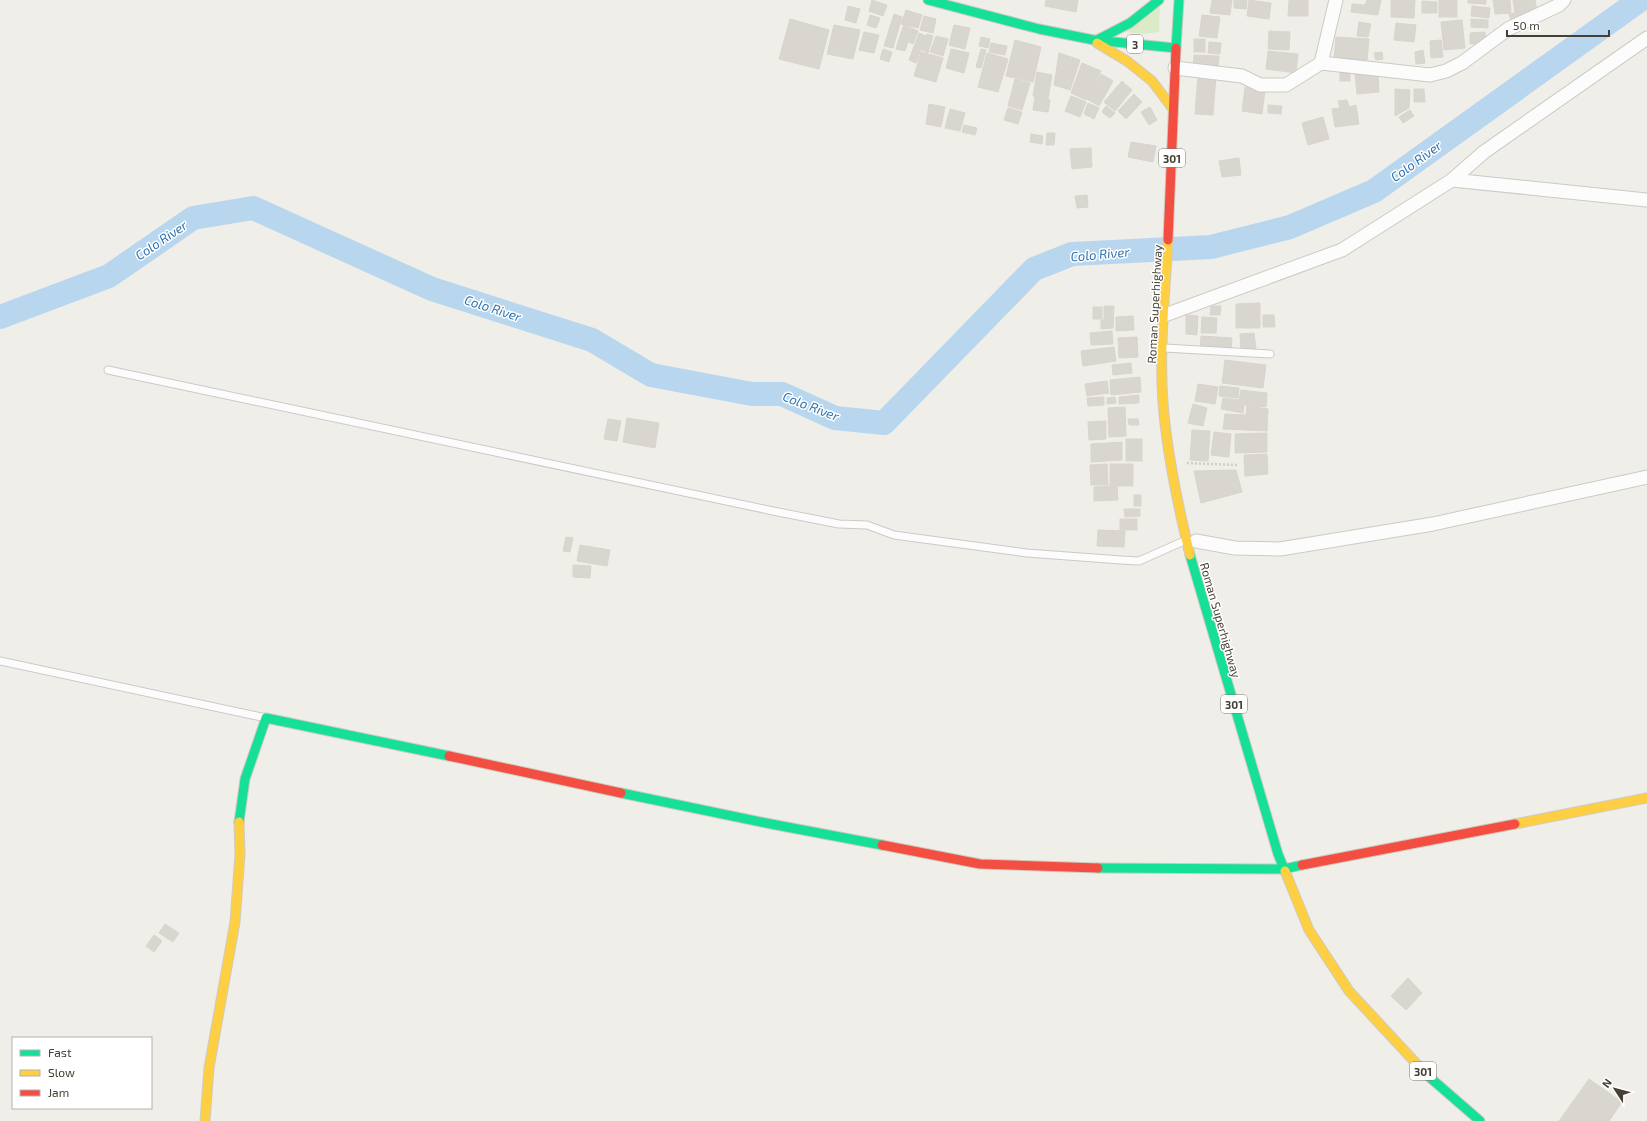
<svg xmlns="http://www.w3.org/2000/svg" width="1647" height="1121" font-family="'Exo 2',sans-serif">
<rect width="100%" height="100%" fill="#f0eee8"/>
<path fill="#dbebc8" d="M1160,3L1159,32L1143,34L1126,32Z"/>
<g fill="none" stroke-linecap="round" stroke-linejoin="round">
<path stroke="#b8d6ee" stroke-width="24" d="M0,317L109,276L193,218L253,208L432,289L592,340L651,375L752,394H782L835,418L884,423L1034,269L1072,254L1211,247L1290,227L1374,191L1640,0"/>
</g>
<g fill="#d9d6d0" stroke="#d8d5ce">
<path d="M872,0L887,5L883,16L869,11Z"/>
<path d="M1046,0H1078L1076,12L1045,6Z"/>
<path d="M1212,0H1232L1230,15L1210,13Z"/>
<path d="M1234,0H1247L1246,9L1234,8Z"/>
<path d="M1249,0L1271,3L1269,19L1247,16Z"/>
<path d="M1289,0H1308V16H1288Z"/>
<path d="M1367,0H1381L1378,15L1351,12L1352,4L1365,5Z"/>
<path d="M1391,0H1415L1414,18L1391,17Z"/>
<rect x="1439" y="0" width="18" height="17"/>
<path d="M1468,0H1486V4L1468,3Z"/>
<path d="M1493,0H1510L1511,13L1495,14Z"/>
<path d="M1513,0H1535L1537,11L1530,17L1511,21L1509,14L1515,13Z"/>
<path d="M1422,1L1437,2V13H1422Z"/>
<path d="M848,6L860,9L856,23L845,20Z"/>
<path d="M1472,6L1490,8L1489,18L1471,16Z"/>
<path d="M906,10L922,15L918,28L901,24Z"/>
<path d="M894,14L902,17L893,48L884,46Z"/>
<path d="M870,15L880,18L876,28L867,25Z"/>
<path d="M1202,15L1220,17L1217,38L1199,36Z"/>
<path d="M924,16L936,19L933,33L920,30Z"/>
<path d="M790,19L829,30L819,69L779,59Z"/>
<path d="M1471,19L1488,20V28L1471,27Z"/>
<path d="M1462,20L1465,48L1444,50L1441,22Z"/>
<path d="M1359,22L1371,24L1368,37L1357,36Z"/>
<path d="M1396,23L1416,25L1414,42L1394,40Z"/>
<path d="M834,25L860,30L853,59L827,54Z"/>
<path d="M904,25L918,31L913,44L899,38Z"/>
<path d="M954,25L970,28L965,49L949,45Z"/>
<path d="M1269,31L1290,32L1289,50L1268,49Z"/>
<path d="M864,32L879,35L874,53L859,50Z"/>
<path d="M1485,32L1486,43L1470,44V33Z"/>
<path d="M919,33L926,36L916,63L909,60Z"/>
<path d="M927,34L933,36L928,53L922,50Z"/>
<path d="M936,36L948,39L943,56L930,52Z"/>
<path d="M981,37L990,39L988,48L979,46Z"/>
<path d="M1336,37L1369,39L1367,60L1334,58Z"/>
<path d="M899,39L908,42L905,51L896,49Z"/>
<rect x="1194" y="39" width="11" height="13"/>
<path d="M1015,40L1041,47L1033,82L1006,76Z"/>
<path d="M1441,40L1443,57L1431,58L1430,41Z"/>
<path d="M1209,42L1221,43L1220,54L1208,53Z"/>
<path d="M991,43L1007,46L1005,55L989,52Z"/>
<path d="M883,49L892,52L889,62L880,59Z"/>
<path d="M951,49L969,53L964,73L946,68Z"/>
<path d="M981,49L986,50L981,68L976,67Z"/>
<path d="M1423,50L1425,63L1416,64L1415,52Z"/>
<path d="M1268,51L1298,54L1296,73L1266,69Z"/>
<path d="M921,52L943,58L936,82L914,76Z"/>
<path d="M1382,52L1383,59L1376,60L1374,53Z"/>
<path d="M987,53L1008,59L998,92L978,87Z"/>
<path d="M1059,53L1080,60L1070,90L1054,85Z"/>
<path d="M1194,55L1219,56L1218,69L1193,68Z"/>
<path d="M1082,63L1101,71L1086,100L1071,93Z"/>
<rect x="1340" y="70" width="10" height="11"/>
<path d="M1037,72L1052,75L1048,99L1033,96Z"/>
<path d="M1378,72L1379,92L1357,94L1355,74Z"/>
<path d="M1101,74L1113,81L1099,106L1087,99Z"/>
<path d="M1198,75L1216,76L1213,115L1195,114Z"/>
<path d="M1015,79L1030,83L1022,110L1008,106Z"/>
<path d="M1122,81L1132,90L1115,111L1104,102Z"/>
<path d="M1245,87L1265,90L1262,114L1242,111Z"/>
<path d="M1395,89L1410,90L1409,108L1395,116Z"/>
<path d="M1414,89H1424L1425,102H1414Z"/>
<path d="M1134,94L1142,102L1126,119L1118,111Z"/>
<path d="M1071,96L1086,102L1080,117L1065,111Z"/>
<path d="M1035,97L1050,100L1048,112L1033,110Z"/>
<path d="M1347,100L1349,107L1356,105L1359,124L1335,127L1332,109L1340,108L1338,101Z"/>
<path d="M1088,103L1099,108L1094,119L1084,114Z"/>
<path d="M929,104L945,107L941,127L926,124Z"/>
<path d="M1268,105L1282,106L1281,114L1268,113Z"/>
<path d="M1106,106L1115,113L1110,118L1102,112Z"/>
<path d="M1150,107L1157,120L1149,125L1141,112Z"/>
<path d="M1008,108L1022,112L1018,124L1004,120Z"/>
<path d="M950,109L965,113L960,131L945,128Z"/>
<path d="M1410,110L1414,116L1403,123L1399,117Z"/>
<path d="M1323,117L1329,139L1308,145L1302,123Z"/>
<path d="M964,125L977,128L975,135L962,132Z"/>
<path d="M1047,133H1055L1054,145H1046Z"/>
<path d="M1031,134L1043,136L1042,144L1030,142Z"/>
<path d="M1131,142L1156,146L1153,162L1128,157Z"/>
<path d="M1091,148L1092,167L1072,169L1070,149Z"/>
<path d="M1239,158L1241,175L1222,177L1219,161Z"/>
<path d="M1087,195L1088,207L1077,208L1075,196Z"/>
<path d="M1260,303V328H1236V304Z"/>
<path d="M1104,306H1114L1113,328L1101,329V320H1104Z"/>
<path d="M1211,306H1221L1220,315H1210Z"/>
<rect x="1093" y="307" width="9" height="12"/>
<path d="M1186,315L1198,316L1197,335L1186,334Z"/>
<path d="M1263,315H1274L1275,327H1263Z"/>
<path d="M1133,316L1134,330L1116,331V317Z"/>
<path d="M1202,317L1217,318L1216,333H1201Z"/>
<path d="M1112,331L1113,344L1091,345L1090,333Z"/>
<path d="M1254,333L1256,348L1241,350L1240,334Z"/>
<path d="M1201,336L1232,338L1231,351L1200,350Z"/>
<path d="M1137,337L1138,357L1119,358L1118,338Z"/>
<path d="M1114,347L1116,361L1083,366L1081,351Z"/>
<path d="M1225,360L1266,365L1263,388L1222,383Z"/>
<path d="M1131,363L1132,373L1113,375L1112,365Z"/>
<path d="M1140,377L1141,392L1111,395L1110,380Z"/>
<path d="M1107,381L1109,393L1087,396L1085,384Z"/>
<path d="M1198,384L1218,387L1215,404L1195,401Z"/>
<path d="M1220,386L1239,388L1238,398L1219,396Z"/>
<path d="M1241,390L1267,393L1266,407L1244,405L1243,413L1221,409L1223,398L1239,400Z"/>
<path d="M1139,395V403L1119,404V397Z"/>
<path d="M1104,397V405L1088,406L1087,398Z"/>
<path d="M1115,397L1116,403L1107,404V398Z"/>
<path d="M1193,404L1207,408L1203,426L1188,423Z"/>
<path d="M1247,406L1268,409L1267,431L1223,429L1225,414L1246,415Z"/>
<path d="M1125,407L1126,436L1109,437L1108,408Z"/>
<path d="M627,418L659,423L655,448L623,442Z"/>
<path d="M608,419L621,421L617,441L604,439Z"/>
<path d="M1128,419H1138L1139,425H1129Z"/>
<path d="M1106,421V439L1089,440L1088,422Z"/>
<path d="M1192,430L1210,431L1208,461L1190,460Z"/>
<path d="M1214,432L1231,434L1229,457L1211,455Z"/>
<path d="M1267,433V452L1235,453V434Z"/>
<rect x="1126" y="439" width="16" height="22"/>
<path d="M1122,442V460L1091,462V444Z"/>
<path d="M1267,454L1268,474L1245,476L1244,455Z"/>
<path d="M1107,464L1108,485H1091L1090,465Z"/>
<rect x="1110" y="464" width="23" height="22"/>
<path d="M1236,470L1242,492L1201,503L1194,471Z"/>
<path d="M1117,486L1118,500L1094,501V487Z"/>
<rect x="1134" y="495" width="7" height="11"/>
<path d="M1124,509H1140V516L1125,517Z"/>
<rect x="1120" y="519" width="17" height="11"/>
<path d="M1098,530L1125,531L1124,547L1097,546Z"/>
<path d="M566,537L573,538L570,552L563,551Z"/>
<path d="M580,545L610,550L607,566L577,561Z"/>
<path d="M573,565L591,566L590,578L573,577Z"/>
<path d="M165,924L179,933L173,942L159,933Z"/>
<path d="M154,935L162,941L154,952L146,946Z"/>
<path d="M1408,978L1422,993L1406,1010L1391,996Z"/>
<path d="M1589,1079L1622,1102L1609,1121H1559Z"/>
</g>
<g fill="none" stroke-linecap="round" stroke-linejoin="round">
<g stroke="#cccac4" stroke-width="9">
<g id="lane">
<path d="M1164,348L1270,354"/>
<path d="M108,370L778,512L839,524L867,525L894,535L1027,553L1121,560L1139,561L1184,541"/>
<path d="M0,661L266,718"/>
</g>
</g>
<g stroke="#cccac4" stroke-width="15">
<g id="street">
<path d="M1321,63L1336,0"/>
<path d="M1175,68L1242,76L1260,85H1286L1321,63L1430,75L1446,71L1462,63L1508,29L1559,5L1564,0"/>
<path d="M1452,180L1647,200"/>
<path d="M1165,315L1342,250L1452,180L1484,152L1647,38"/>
<path d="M1196,541L1235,548L1280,549L1433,524L1647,477"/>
</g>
</g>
<g stroke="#cfcbbf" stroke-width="11">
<g id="fast">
<path d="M928,0L1039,29L1094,40L1176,48L1179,0"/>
<path d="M1097,40L1130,23L1159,0"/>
<path d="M1190,555L1278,854L1285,871"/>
<path d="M621,793L771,824L882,845"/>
<path d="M239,822L245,779L266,718L449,756"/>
<path d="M1098,868L1284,869L1302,865"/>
<path d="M1427,1075L1480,1121"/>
</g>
</g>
<g stroke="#cfcbbf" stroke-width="11">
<g id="slow">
<path d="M1097,43L1127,61L1152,81L1173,109"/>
<path d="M1168,240C1165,294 1159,349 1163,403C1167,454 1178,506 1190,555"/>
<path d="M1515,824L1647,798"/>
<path d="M1285,871L1309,930L1349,991L1427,1075"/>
<path d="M205,1121L209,1068L235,922L240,854L239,822"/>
</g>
</g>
<g stroke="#cfcbbf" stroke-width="11">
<g id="jam">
<path d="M1168,240L1176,48"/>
<path d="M449,756L621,793"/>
<path d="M882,845L980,864L1098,868"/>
<path d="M1302,865L1515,824"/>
</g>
</g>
<path stroke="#d1cec9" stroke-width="2.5" stroke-dasharray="2 2" stroke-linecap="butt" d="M1187,463L1237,465"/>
<use href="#lane" stroke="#fdfcfc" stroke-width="7"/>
<use href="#street" stroke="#fdfcfc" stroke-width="13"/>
<use href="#fast" stroke="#16e098" stroke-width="9"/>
<use href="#slow" stroke="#ffcf43" stroke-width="9"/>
<use href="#jam" stroke="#f24e42" stroke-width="9"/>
</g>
<g text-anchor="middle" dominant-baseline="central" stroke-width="3" stroke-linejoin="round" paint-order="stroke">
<g fill="#fff" stroke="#7d7971" stroke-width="1">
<rect x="1127" y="35" width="16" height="18" rx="3"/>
<rect x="1159" y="149" width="26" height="18" rx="3"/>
<rect x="1221" y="695" width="26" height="18" rx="3"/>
<rect x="1410" y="1062" width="26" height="18" rx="3"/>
</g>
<g font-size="11" font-weight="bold" fill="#453f34">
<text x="1135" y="44">3</text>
<text x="1172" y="158">301</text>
<text x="1234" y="704">301</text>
<text x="1423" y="1071">301</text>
</g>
<g font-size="12" fill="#453f34" stroke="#fff">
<text transform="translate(1154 304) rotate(-87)">Roman Superhighway</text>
<text transform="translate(1221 620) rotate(74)">Roman Superhighway</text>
</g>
<g font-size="13" font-style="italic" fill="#2d73b1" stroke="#fff">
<text transform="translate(1416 161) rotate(-36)">Colo River</text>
<text transform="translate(161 240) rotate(-34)">Colo River</text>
<text transform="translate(1100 254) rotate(-5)">Colo River</text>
<text transform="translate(493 308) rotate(18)">Colo River</text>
<text transform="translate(811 406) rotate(21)">Colo River</text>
</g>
</g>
<rect x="12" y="1037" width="140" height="72" fill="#ffffff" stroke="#b5b2ae"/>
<rect x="20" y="1050" width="20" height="6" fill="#16e098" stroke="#b5b2ae"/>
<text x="48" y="1057" font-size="12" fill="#453f34">Fast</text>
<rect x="20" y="1070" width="20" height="6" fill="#ffcf43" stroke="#b5b2ae"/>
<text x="48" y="1077" font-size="12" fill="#453f34">Slow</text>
<rect x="20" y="1090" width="20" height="6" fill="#f24e42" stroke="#b5b2ae"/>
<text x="48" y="1097" font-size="12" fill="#453f34">Jam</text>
<g transform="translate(1615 1089) rotate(306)" stroke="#ffffff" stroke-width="3" paint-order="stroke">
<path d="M0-3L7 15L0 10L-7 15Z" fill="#453f34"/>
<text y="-6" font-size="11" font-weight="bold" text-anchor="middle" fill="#453f34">N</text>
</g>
<path d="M1507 30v6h102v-6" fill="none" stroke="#453f34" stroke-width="2"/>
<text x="1513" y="30" font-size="12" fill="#453f34" stroke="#ffffff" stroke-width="3" paint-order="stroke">50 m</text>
</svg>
